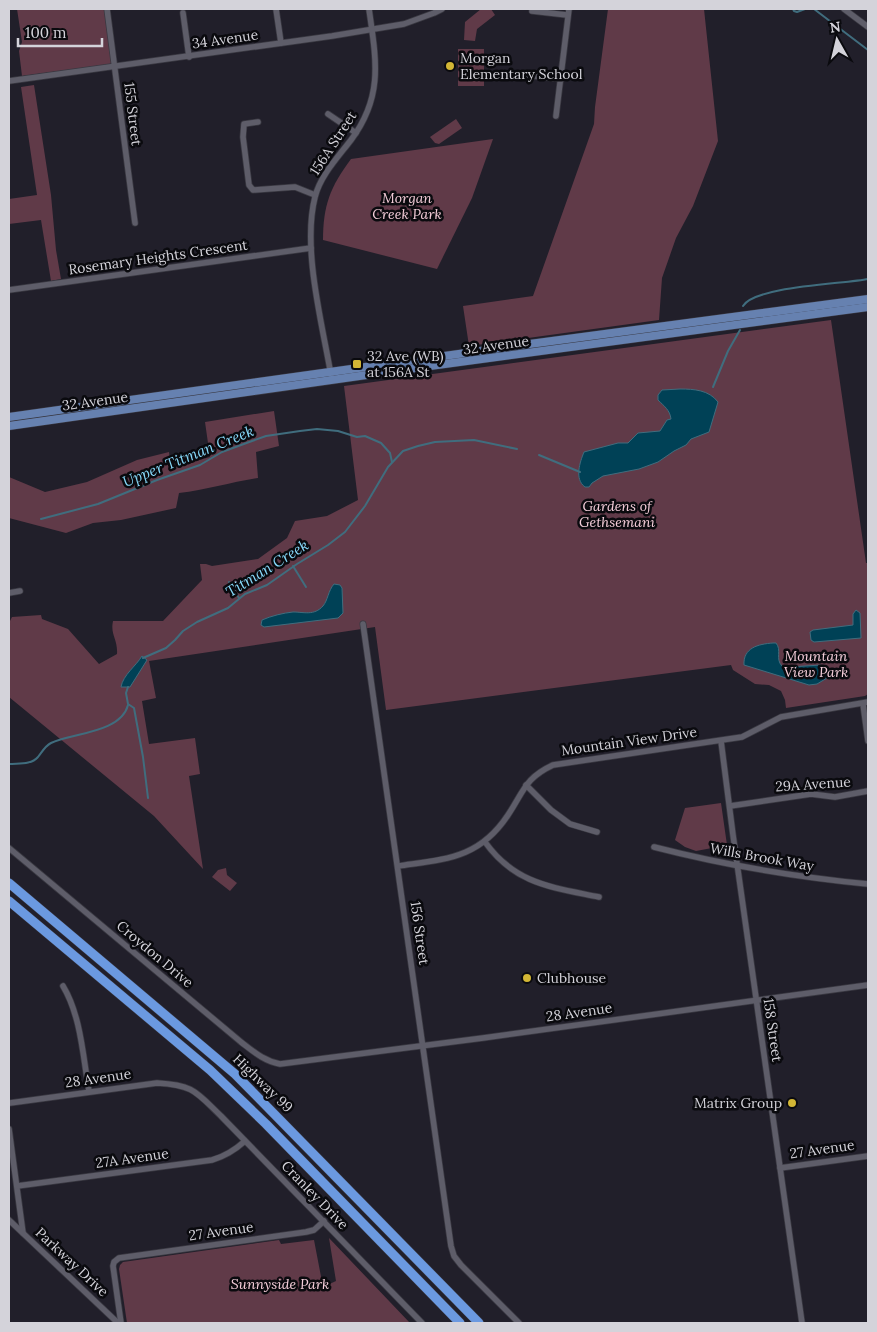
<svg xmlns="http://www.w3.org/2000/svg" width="877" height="1332" font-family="Lora,serif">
<rect width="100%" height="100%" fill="#211f2a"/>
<g fill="#603a48">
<path d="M17,9H105L113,64L22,76L19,51L22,42Z"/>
<path d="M481,9H491L495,15L477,29L475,41L464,40L465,22Z"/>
<path d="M608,9H704L718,141L693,206L676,238L662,278L659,320L469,346L463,306L533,296L594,124L595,107Z"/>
<rect x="458" y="49" width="26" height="37"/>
<path d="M34,85L51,195L56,250L61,279L51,281L41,220L9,224V199L37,195L21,87Z"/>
<path d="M456,119L462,128L439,144L435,143L430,137Z"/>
<path d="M493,139L472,198L437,269L323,240C323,206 330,187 351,159Z"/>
<path d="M831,320L866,563H868V694L865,696L786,708L785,700L781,691L769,685L755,684L733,670L731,665L386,710L375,627L149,661L156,698L142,701L149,744L195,738L200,774L189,776L203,869L154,816L9,697V623L12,617L41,615L42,619L68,629L99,664L117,654C118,639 110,635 113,621H163L202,580L200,564H206L212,566L258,559L287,538L295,521L327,516L358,500L344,386Z"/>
<path d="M274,411L279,446L256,452L258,478C232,482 206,490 179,493L176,508L121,520L93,523L66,533L9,518V477L45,492L87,482L137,460L169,452L171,468L210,457L205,422Z"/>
<path d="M721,803L728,852L712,848L696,851L685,847L675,840L685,808Z"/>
<path d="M226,868L227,875L237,883L230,891L212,877L218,870Z"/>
<path d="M329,1238L410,1323H127L119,1269L120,1265L123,1262L279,1240L281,1244L314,1240L323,1287L336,1281Z"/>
</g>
<g fill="#004156" stroke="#406d7e">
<path d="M680,389C694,389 709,390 718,402L709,432L691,439L686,445L674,451L658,462L639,469L603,476L592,483L589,487H585C574,479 580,462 584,452L618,443H628L638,433L660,431L667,420L671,419C670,410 664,406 658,400V395L662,390Z"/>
<path d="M334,584L340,585L342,588L343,613L338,618L264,627L261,625L262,620C271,616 283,613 293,612C304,612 314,616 323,606C328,600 328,591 334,584Z"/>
<path d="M856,610L860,613L861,638L814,642L811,640L810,632L813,630L853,625V614Z"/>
<path d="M773,643H776C782,650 775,659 782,666L789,667L821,665L828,671L827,678L817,684L809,685L744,665C743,648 758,644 773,643Z"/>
<path d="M142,656L147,660L130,687H121C123,675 136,666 142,656Z"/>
</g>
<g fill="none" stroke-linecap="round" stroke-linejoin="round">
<g stroke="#406d7e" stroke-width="2">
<path d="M793,9L794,11L797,12L805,9"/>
<path d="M814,9L868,50"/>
<path d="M743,306C755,286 844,284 868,279"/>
<path d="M713,387L728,351L740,330"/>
<path d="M539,455L580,472"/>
<path d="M41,519L98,504L157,480L200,465L222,452L252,441L266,436L300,431L317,429L338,431L357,437L365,436L381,443L390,453L392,462"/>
<path d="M293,566L306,587"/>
<path d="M229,582L239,598"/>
<path d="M143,658L166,648L175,640L183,631L197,622L228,608L245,594L267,585L297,564L328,545L345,532L365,506L388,467L403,451L418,446L435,442L474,440L517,449"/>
<path d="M128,687L126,693L128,704L134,708L143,757L148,798"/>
<path d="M9,764C19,763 31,765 38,757C42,752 45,746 51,743C72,733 121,733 128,705"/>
</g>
<g stroke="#3a3942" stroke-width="7">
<g id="minor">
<path d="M107,9L135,223"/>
<path d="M276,9L281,43"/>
<path d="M844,9L868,27"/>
<path d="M532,11L567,15"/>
<path d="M183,13L189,57"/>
<path d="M525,75L561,79"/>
<path d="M9,81L332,36L404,24L434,13L442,9"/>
<path d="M328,114L356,133"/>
<path d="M556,116L569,9"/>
<path d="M258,122L244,124L243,137L249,185L253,190L295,187L315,195"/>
<path d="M9,290L311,248"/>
<path d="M331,375C322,323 302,248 315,197C320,176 338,157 351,140C384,96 376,59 369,9"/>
<path d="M9,593L20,591"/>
<path d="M363,624L451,1246L454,1256L461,1265L519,1323"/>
<path d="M863,704L868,741"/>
<path d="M721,741L733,835L802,1323"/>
<path d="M526,785L551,810L570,824L597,832"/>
<path d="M730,806L811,794L835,797L868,791"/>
<path d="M485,842C515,884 551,887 599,897"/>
<path d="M654,847C724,865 796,877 868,884"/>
<path d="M9,848L241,1042C254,1052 264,1061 280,1064L483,1038L868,985"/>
<path d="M398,866C445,859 479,859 508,815C524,791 525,778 553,765L742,737L781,717L868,702"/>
<path d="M63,986C81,1016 83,1057 89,1091"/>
<path d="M10,1103L157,1083C194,1085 196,1092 221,1116L422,1323"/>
<path d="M9,1129L23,1233"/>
<path d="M780,1168L868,1156"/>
<path d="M17,1186L212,1160C226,1156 235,1150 245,1141"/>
<path d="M9,1220L118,1323"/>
<path d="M121,1323L113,1266L114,1262L119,1258L306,1232L314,1230L324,1221"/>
</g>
</g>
<g stroke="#3a3942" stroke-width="9">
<g id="major">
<path d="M9,417L522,345L868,299"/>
<path d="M9,426L430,366L868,307"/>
</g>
</g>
<g stroke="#3a3942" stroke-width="10">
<g id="highway">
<path d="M9,883L235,1074L479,1323"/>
<path d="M9,901L210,1070L266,1124L460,1323"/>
</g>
</g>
<use href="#minor" stroke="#5e5d69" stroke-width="5.5"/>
<use href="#major" stroke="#6681b0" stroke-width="8"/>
<use href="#highway" stroke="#6b99e0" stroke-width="9"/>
</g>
<g fill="#d3b635" stroke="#0a0a0e" stroke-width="2">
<circle cx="450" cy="66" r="5"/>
<rect x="352" y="359" width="10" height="10" rx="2.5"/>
<circle cx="527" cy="978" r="5"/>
<circle cx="792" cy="1103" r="5"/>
</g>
<g text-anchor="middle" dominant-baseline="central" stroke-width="5" stroke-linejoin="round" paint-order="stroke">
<g font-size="14" fill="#d4d3da" stroke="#0a0a0e">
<text transform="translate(225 39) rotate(-8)">34 Avenue</text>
<text transform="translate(133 114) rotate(83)">155 Street</text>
<text transform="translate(333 143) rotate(-57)">156A Street</text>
<text transform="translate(158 257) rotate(-8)">Rosemary Heights Crescent</text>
<text transform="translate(496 345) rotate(-8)">32 Avenue</text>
<text transform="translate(95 401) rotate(-8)">32 Avenue</text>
<text transform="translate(629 741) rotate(-8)">Mountain View Drive</text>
<text transform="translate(813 784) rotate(-4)">29A Avenue</text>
<text transform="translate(762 857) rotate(10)">Wills Brook Way</text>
<text transform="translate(420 933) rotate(82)">156 Street</text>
<text transform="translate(155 954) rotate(40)">Croydon Drive</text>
<text transform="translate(579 1012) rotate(-8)">28 Avenue</text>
<text transform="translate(773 1030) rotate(82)">158 Street</text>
<text transform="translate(98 1078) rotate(-8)">28 Avenue</text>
<text transform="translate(263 1083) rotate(44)">Highway 99</text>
<text transform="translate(822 1149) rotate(-8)">27 Avenue</text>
<text transform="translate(132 1158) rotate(-8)">27A Avenue</text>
<text transform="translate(315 1195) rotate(46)">Cranley Drive</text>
<text transform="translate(221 1231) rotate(-8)">27 Avenue</text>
<text transform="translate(72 1262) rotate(43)">Parkway Drive</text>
</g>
<g font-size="14" fill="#d4d3da" stroke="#0a0a0e" text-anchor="start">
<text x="460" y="58">Morgan<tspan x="460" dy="16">Elementary School</tspan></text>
<text x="367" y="356">32 Ave (WB)<tspan x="367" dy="16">at 156A St</tspan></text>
<text x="537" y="978">Clubhouse</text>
<text x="782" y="1103" text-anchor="end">Matrix Group</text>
</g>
<g font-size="14" font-style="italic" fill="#f5ceda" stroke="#0a0a0e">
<text x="407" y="198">Morgan<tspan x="407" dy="16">Creek Park</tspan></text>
<text x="617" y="506">Gardens of<tspan x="617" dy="16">Gethsemani</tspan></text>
<text x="816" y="656">Mountain<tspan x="816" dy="16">View Park</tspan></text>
<text x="280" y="1284">Sunnyside Park</text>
</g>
<g font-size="15" font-style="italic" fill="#86d8f9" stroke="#0a0a0e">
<text transform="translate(188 456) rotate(-22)">Upper Titman Creek</text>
<text transform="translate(267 568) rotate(-32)">Titman Creek</text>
</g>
</g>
<rect width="877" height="1332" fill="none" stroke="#d4d3da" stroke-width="20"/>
<g transform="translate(837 40) rotate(352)" stroke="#0a0a0e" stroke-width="4" paint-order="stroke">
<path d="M0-4L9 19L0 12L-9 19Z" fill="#d4d3da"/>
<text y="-8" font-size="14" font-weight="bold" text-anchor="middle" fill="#d4d3da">N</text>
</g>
<path d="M18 38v8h84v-8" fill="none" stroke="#d4d3da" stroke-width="2.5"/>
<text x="25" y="38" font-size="15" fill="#d4d3da" stroke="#0a0a0e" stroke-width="4" paint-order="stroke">100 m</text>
</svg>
